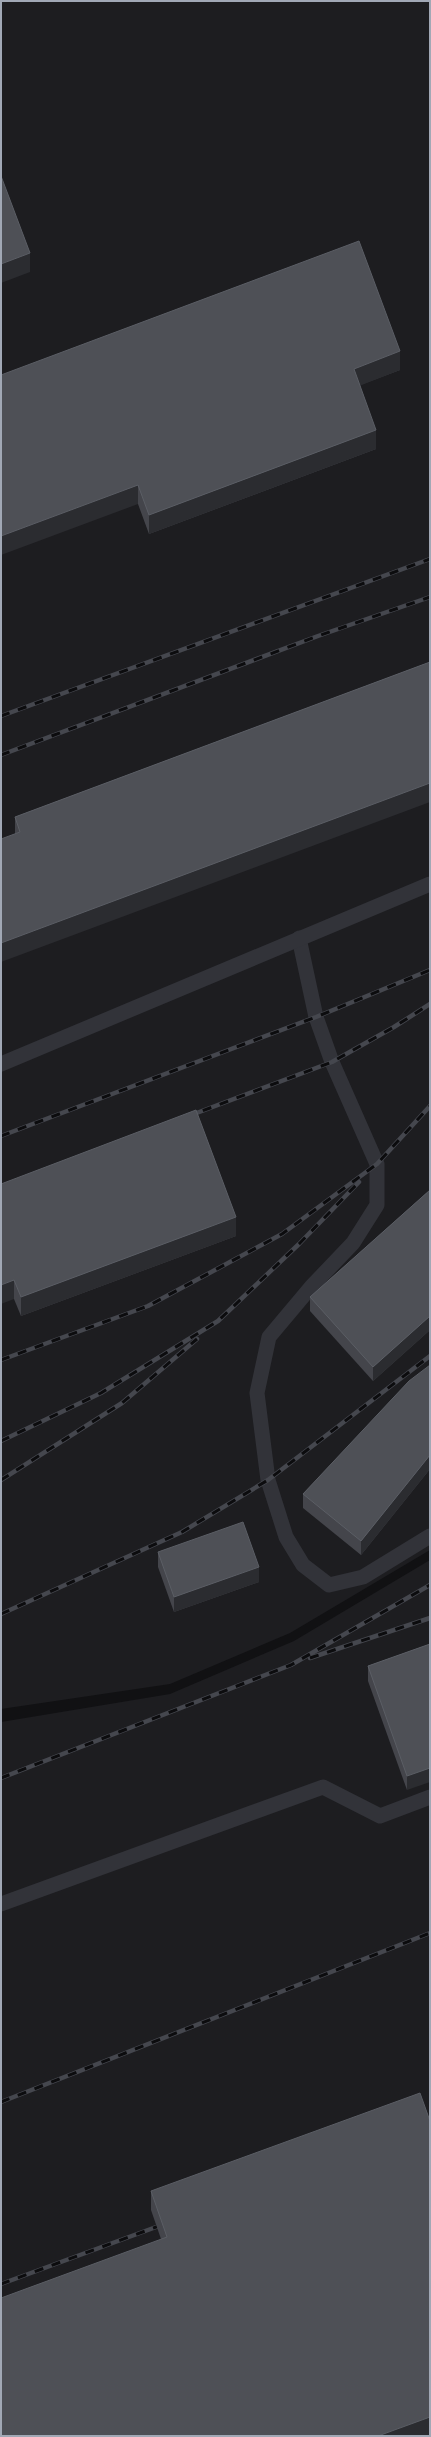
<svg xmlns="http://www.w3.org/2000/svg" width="431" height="2437" font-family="Manrope,sans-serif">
<rect width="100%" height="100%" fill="#111113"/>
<g fill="#1d1d20">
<path d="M1,1H430V1550L290,1633L170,1684L1,1709Z"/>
<path d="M430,1560V2436H1V1722L170,1694L294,1641Z"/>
</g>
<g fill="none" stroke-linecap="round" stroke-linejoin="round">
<g stroke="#323339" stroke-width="15">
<path d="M299,938L316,1017L332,1062L377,1164V1205L353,1243L311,1287L269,1337L257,1393L268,1480L286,1537L303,1565L329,1585L363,1577L430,1536"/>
<path d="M1,1064L430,884"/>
<path d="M1,1904L323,1787L380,1816L430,1797"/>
</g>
<g stroke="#45474e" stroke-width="4.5">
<g id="rail">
<path d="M1,716L430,559"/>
<path d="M1,755L318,636L430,597"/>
<path d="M186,1117L332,1062L394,1027L430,1004"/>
<path d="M1,1136L316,1017L430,970"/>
<path d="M1,1360L148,1306L282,1234L377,1164L430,1106"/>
<path d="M1,1441L101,1393L218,1321L299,1244L359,1182"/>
<path d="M1,1480L122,1403L197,1339"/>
<path d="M1,1614L182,1532L268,1480L430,1356"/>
<path d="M310,1658L430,1618"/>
<path d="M1,1778L291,1665L430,1585"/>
<path d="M1,2102L430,1933"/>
<path d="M1,2284L167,2223"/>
</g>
</g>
<use href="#rail" stroke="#0c0c0e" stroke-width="3" stroke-dasharray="9" stroke-linecap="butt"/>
</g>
<g fill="#44454b">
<path d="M400,370L360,385L376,449L149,534L138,504L1,375Z"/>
<path d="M430,662L15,834V817Z"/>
<path d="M1,1184L236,1236L21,1316L14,1299Z"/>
<path d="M430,1190V1330L373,1381L310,1311V1297Z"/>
<path d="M430,1365V1469L361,1555L303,1508V1494Z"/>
<path d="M158,1552L259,1582L174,1612L158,1567Z"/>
<path d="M430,1644L407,1790L368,1681V1666Z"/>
<path d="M151,2191L430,2436L161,2239L151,2210Z"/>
</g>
<g fill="#2b2c30">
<path d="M30,253V272L1,283V264Z"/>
<path d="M400,351V370L354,388V369Z"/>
<path d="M376,430V449L149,534V515Z"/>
<path d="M138,485V504L1,555V536Z"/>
<path d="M430,783V802L1,962V943Z"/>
<path d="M236,1217V1236L21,1316V1297Z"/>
<path d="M14,1280V1299L1,1304V1285Z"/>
<path d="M430,1316V1330L373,1381V1367Z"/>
<path d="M430,1455V1469L361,1555V1541Z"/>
<path d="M259,1567V1582L174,1612V1597Z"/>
<path d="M430,1768V1782L407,1790V1776Z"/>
<path d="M430,2417V2436H378Z"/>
</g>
<g fill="#4e5056" stroke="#5b5e65">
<path d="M1,176L30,253L1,264Z"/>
<path d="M359,241L400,351L354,369L376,430L149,515L138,485L1,536V375Z"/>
<path d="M430,662V783L1,943V839L20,832L15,817Z"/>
<path d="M196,1110L236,1217L21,1297L14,1280L1,1285V1184Z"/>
<path d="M430,1190V1316L373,1367L310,1297Z"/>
<path d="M430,1365V1455L361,1541L303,1494L409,1381Z"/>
<path d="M243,1522L259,1567L174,1597L158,1552Z"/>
<path d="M430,1644V1768L407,1776L368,1666Z"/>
<path d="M420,2093L430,2121V2417L378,2436H1V2298L167,2237L151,2191Z"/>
</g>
<rect width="431" height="2437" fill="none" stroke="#a1a8b5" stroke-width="4"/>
</svg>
